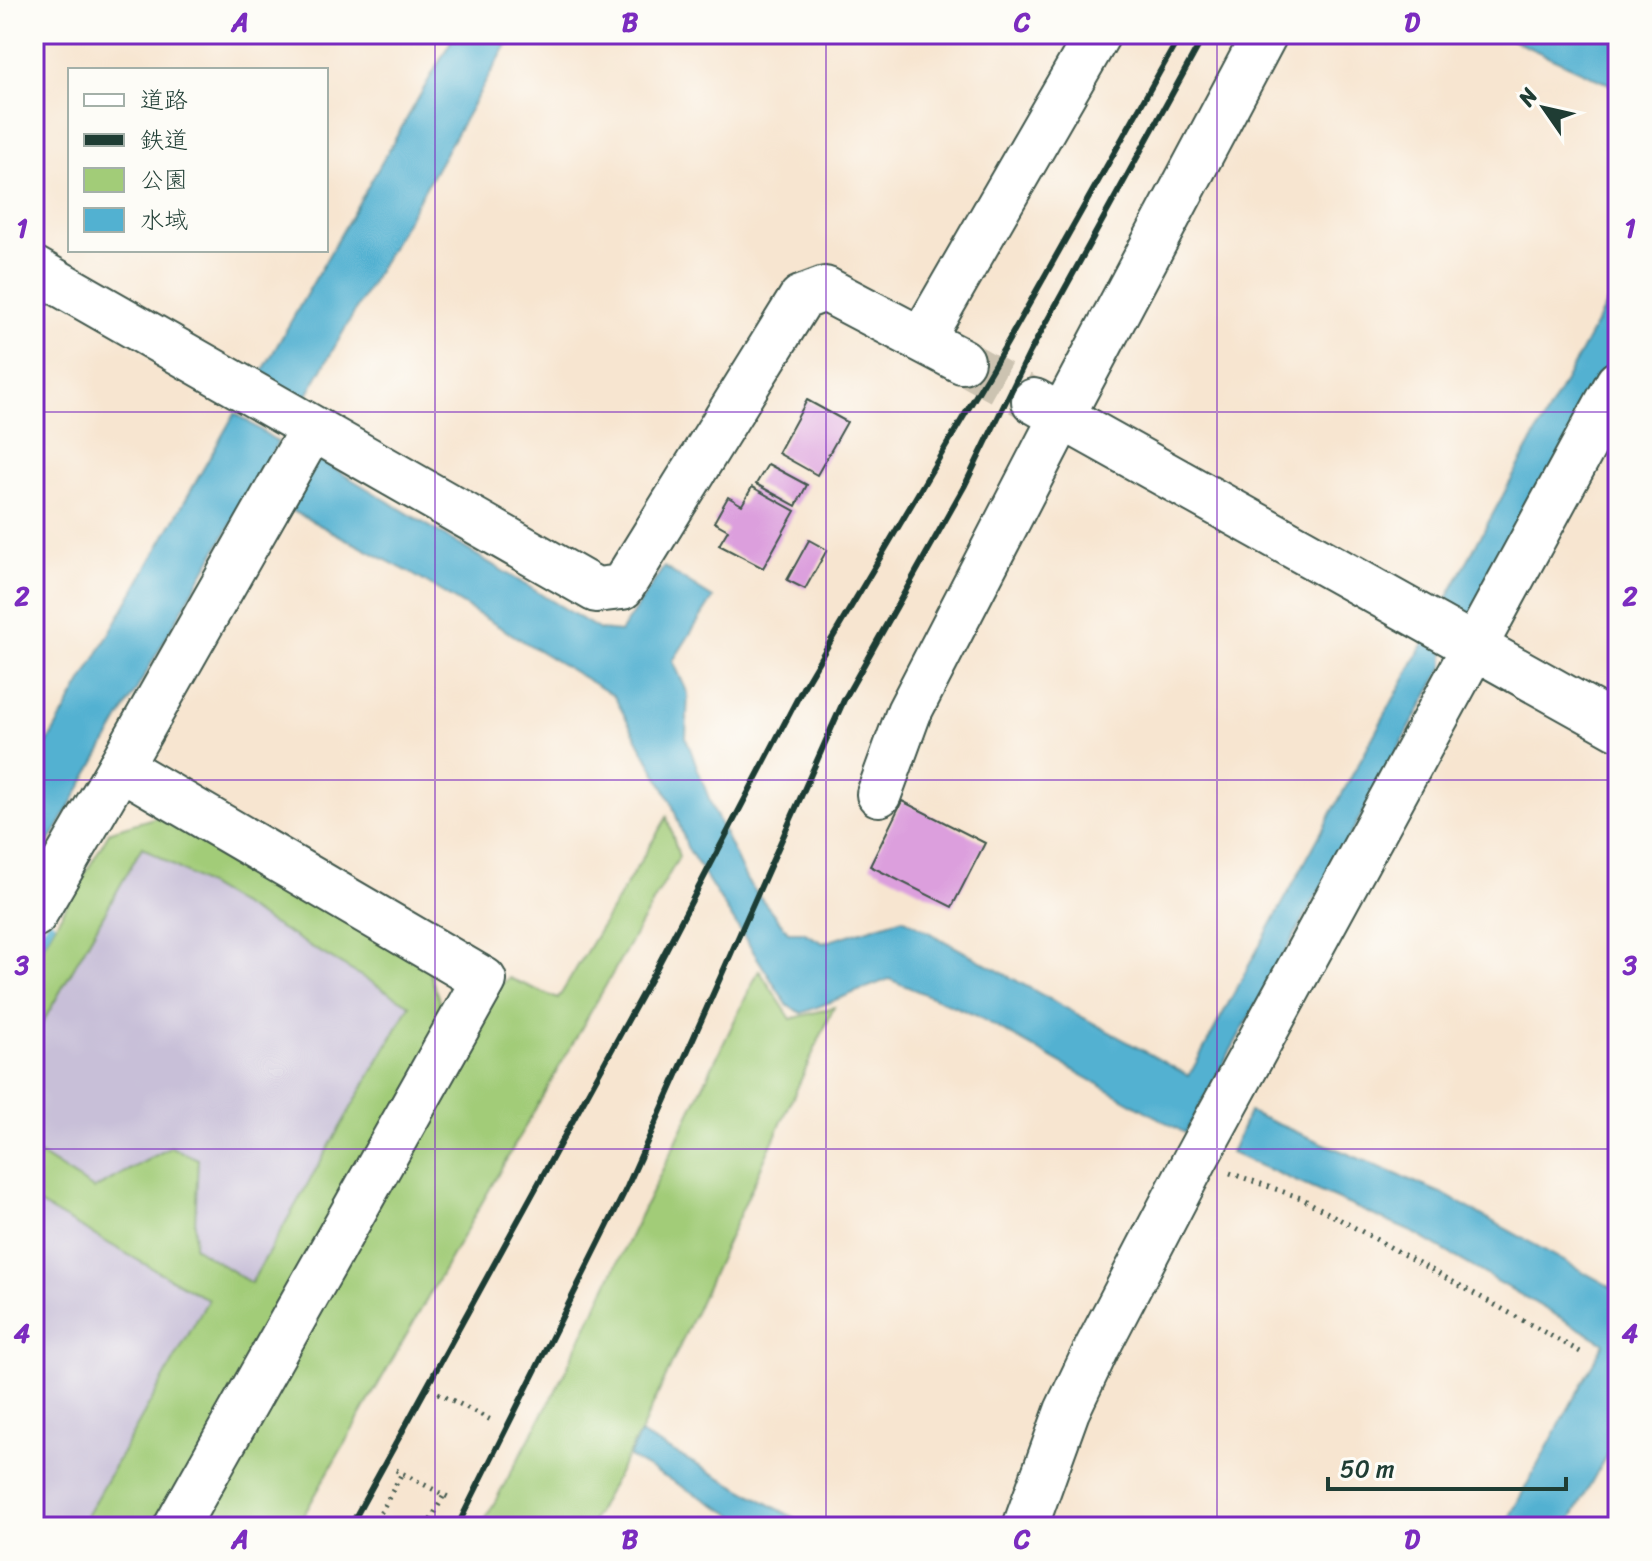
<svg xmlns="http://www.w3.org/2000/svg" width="1652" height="1561" font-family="Sriracha,'Klee One',sans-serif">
<rect width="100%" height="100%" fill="#fdfcf7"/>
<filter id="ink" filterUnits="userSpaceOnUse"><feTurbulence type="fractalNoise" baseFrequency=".0125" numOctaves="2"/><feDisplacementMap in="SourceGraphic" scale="16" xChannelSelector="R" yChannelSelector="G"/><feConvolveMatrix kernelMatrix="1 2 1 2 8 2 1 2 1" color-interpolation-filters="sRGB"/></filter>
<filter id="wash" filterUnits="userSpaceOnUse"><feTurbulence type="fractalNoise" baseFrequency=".006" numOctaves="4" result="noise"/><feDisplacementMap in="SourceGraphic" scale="32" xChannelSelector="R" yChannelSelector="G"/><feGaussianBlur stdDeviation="1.8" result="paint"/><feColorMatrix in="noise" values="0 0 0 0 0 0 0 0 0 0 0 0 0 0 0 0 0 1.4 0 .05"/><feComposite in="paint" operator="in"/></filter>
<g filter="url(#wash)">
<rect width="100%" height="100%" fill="#f7e5d0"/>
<path fill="#c8bfd8" d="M142,847L410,1005L251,1284L208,1300L80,1527H34V1038Z"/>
<g fill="#a2cc78" stroke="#608456" stroke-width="2">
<path d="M163,815L428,968L447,1023L509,978L558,999L667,817L679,857L297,1527H80L208,1300L34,1201V1151L94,1189L171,1147L198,1159L194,1247L251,1283L410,1005L142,847L34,1038V961L110,831Z"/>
<path d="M759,970L791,1019L834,1007L643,1427L589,1527H481L555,1392Z"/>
</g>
<g fill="#52b1d1" stroke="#387782" stroke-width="2">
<path d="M455,34H513L305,399L261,374Z"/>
<path d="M1499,34H1612L1618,37V88Z"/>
<path d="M1618,283V348L1472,615L1461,617L1443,606Z"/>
<path d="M235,413L278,442L34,869V766Z"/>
<path d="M315,457L600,630L620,632L664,567L713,598L673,661L688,694L686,738L713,809L747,881L788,932H803L823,943L903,918L1189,1076L1425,641L1444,651V666L1185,1133L975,1015L889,979L802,1013L788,1006L687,847L671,801L614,696L407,571L287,508Z"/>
<path d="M1249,1112L1443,1194L1618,1291V1434L1567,1527H1504L1604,1343L1414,1233L1231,1153Z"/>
<path d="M640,1434L811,1527H755L629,1457Z"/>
</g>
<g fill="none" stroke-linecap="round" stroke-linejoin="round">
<path stroke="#52b1d1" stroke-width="9" d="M34,952L50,924"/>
</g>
<g id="blocks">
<g fill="#dc9fdd">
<path d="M807,400L847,422L817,475L778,453Z"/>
<path d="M768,464L807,485L796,506L756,484Z"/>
<path d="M752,487L795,511L763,568L719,545L728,530L714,522L728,497L742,505Z"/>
<path d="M809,540L827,550L805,589L787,580Z"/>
<path d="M902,801L985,843L952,907L870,866Z"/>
</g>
</g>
</g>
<g filter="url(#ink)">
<use href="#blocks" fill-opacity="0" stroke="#3f564b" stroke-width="2"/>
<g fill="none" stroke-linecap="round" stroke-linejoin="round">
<path stroke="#ccc3b1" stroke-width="44" stroke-dasharray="44 22" stroke-linecap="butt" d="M962,361L1034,401"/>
<g stroke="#3f564b" stroke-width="48">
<g id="minor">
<path d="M34,269L596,590L622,587L801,298L825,289L962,361"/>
<path d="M922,339L1098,34"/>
<path d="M1034,401L1618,727"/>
<path d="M879,794L909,712L1062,416L1265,34"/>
<path d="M34,915L120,767"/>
<path d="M176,1527L484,980L120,767L312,429"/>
<path d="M1025,1527L1067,1411L1097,1348L1195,1160L1618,383"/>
</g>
</g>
<g stroke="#3f564b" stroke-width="5" stroke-dasharray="2 6" stroke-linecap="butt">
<path d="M1230,1173L1301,1198L1584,1354"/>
<path d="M438,1393L491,1420"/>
<path d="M396,1470L450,1498"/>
<path d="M373,1527L402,1473"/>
<path d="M427,1527L444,1495"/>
</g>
<use href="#minor" stroke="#fff" stroke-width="44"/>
<g stroke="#1f3d34" stroke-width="6">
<path d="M350,1527L656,969L804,686L1006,345L1181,34"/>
<path d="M457,1527L627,1187L844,700L965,485L1030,352L1205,34"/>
</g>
</g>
</g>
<path fill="none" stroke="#7b2cbf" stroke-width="2" stroke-opacity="0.55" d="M435,34V1527M826,34V1527M1217,34V1527M34,412H1618M34,780H1618M34,1149H1618"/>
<rect width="1652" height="1561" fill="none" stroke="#fdfcf7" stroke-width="88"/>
<rect x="68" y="68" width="260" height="184" fill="#fdfcf7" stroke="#a4b0a9" stroke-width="2"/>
<rect x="84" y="94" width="40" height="12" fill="#ffffff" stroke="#a4b0a9" stroke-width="2"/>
<text x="140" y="108" font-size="24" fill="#1f3d34">道路</text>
<rect x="84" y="134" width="40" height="12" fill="#1f3d34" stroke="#a4b0a9" stroke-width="2"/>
<text x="140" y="148" font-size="24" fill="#1f3d34">鉄道</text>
<rect x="84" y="168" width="40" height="24" fill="#a2cc78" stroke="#a4b0a9" stroke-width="2"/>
<text x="140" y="188" font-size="24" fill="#1f3d34">公園</text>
<rect x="84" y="208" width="40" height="24" fill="#52b1d1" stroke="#a4b0a9" stroke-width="2"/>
<text x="140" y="228" font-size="24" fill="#1f3d34">水域</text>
<g transform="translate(1544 108) rotate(304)" stroke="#fdfcf7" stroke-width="6" paint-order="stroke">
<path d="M0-6L14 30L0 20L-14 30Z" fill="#1f3d34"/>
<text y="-12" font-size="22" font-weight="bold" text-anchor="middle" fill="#1f3d34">N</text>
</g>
<path d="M1328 1477v12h238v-12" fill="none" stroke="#1f3d34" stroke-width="4"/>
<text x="1340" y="1477" font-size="24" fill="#1f3d34" stroke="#fdfcf7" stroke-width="6" paint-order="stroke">50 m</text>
<rect x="44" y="44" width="1564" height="1473" fill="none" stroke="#7b2cbf" stroke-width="3"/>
<g font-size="26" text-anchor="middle" font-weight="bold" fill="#7b2cbf">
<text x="240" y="31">A</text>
<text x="630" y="31">B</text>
<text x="1022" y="31">C</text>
<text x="1412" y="31">D</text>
<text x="22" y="237">1</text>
<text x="1630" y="237">1</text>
<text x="22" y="605">2</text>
<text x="1630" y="605">2</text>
<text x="22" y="974">3</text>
<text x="1630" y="974">3</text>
<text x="22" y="1342">4</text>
<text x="1630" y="1342">4</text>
<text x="240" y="1548">A</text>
<text x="630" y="1548">B</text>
<text x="1022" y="1548">C</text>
<text x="1412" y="1548">D</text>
</g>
</svg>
